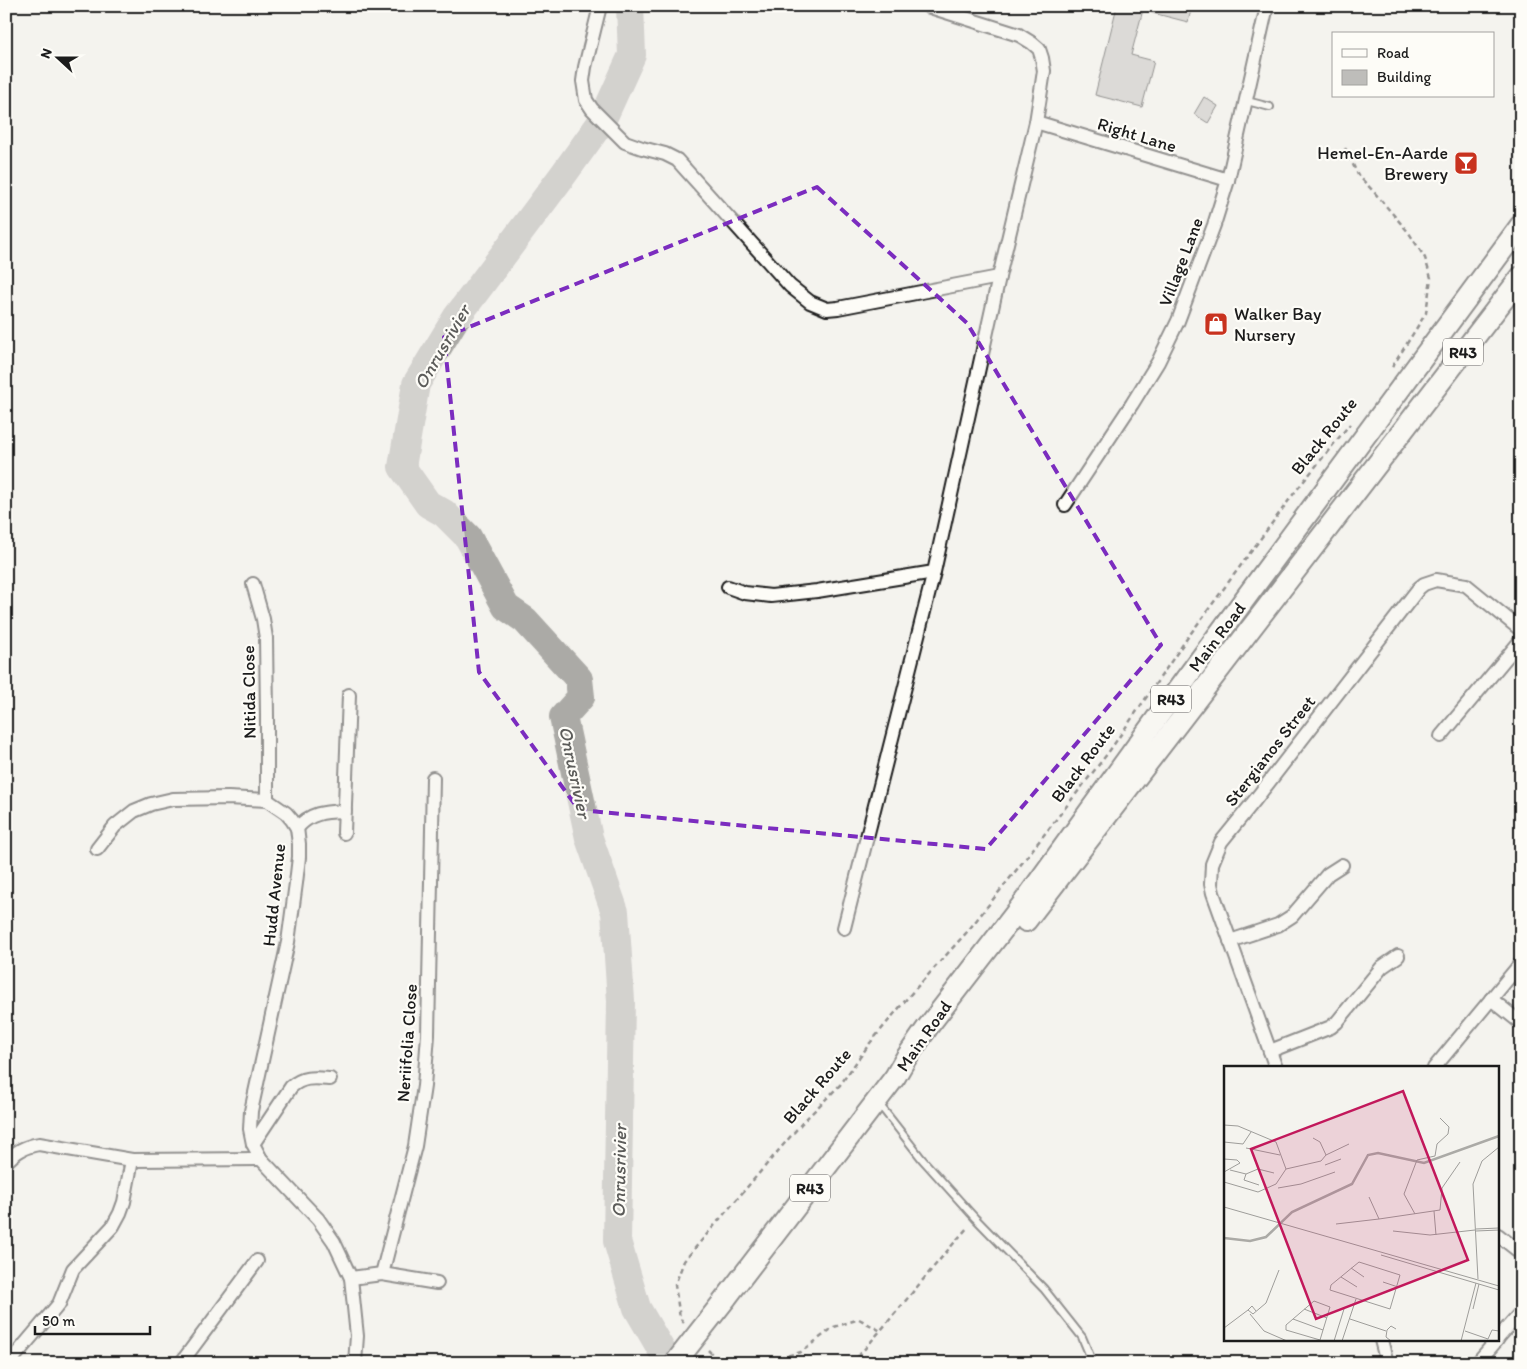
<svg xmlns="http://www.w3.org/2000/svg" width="1527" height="1369" font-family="Itim,sans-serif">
<rect width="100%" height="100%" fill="#f4f3ee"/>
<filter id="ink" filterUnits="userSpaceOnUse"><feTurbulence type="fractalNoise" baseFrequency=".02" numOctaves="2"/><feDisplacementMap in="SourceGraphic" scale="10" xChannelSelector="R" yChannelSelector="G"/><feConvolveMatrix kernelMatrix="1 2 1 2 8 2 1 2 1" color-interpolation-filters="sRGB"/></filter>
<g filter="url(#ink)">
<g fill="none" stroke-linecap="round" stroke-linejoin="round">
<path stroke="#abaaa6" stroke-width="28" d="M630,6L632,55L602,121L563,175L456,318L416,384L402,467L428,504L444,513L468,537L506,607L525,620L579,679L581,697L563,717L589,838L615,912L621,1001L617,1241L637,1308L669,1363"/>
</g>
<g fill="#bebdba" stroke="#1c1c1c">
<path d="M1117,6H1144L1131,55L1154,61L1142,107L1095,95Z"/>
<path d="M1145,6H1192L1188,22L1145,11Z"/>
<path d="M1204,97L1218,106L1208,123L1194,114Z"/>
</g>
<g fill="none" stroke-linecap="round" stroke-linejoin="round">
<g stroke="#1c1c1c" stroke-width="10">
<g id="service">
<path d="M1247,101L1270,107"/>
<path d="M879,1104L922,1159L975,1218L1044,1289L1082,1337L1090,1356V1363"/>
</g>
</g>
<g stroke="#1c1c1c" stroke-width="16">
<g id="minor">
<path d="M600,6L585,67L583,81L586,100L592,109L625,142L642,148L665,154L677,160L790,286L810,302L827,309L838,308L999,277"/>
<path d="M1036,122L1228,180"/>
<path d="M1065,505L1132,404L1158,362L1178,321L1214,225L1228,180L1267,6"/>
<path d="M253,584L263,619L266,638L267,716V800"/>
<path d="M728,587L745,593L771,596L817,591L934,572L999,277L1036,122L1042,84L1044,71L1042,58L1039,49L1032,43L1019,35L927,6"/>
<path d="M1441,736L1521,640"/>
<path d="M297,828C311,812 325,812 345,811"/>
<path d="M344,833L349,695"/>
<path d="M97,849L115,826L134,811L151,804L173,799L228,798L267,800L286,813L292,820L297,828L299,844V857L296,883L288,942L251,1111L250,1129L253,1144L261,1159L318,1219L334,1242L351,1278L357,1336L355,1363"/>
<path d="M844,928L934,572"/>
<path d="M1230,941L1278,925L1292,916L1328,874L1342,865"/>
<path d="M1491,999L1521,1023"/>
<path d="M1270,1051L1331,1027L1337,1022L1382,967L1398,956"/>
<path d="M1276,1068L1213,893L1211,884L1212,864L1221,842L1255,800L1419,588L1424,584L1436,580L1466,585L1521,630"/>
<path d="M1434,1068L1521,963"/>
<path d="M253,1144L291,1087C303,1076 315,1078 330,1079"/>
<path d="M6,1162C17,1151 23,1147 39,1144L132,1160L261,1159"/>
<path d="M1498,1235L1521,1253"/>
<path d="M382,1274L415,1146L424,1086L428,1035L433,778"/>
<path d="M351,1278L382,1274L437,1283"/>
<path d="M1498,1338L1521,1312"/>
<path d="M1381,1340L1387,1363"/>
<path d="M9,1363L59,1304L73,1269L113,1226L120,1213L124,1202L132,1160"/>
<path d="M181,1363L257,1261"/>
<path d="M1477,1363L1497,1340"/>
</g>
</g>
<g stroke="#1c1c1c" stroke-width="24">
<g id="primary">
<path d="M1026,921L1521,277"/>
<path d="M726,1298L895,1077L906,1058L927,1028L1021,906L1162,711L1521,225"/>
</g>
</g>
<g stroke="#1c1c1c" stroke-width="2.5" stroke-dasharray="5 4" stroke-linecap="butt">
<path d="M1345,148L1358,175L1374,192L1409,233L1425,258L1431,278L1426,313L1391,369"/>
<path d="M684,1323L680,1318L675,1285L684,1261L802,1123L840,1085L870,1043L909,996L967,932L1022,863L1108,753L1188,637L1295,492L1350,424"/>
<path d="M708,1350L721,1363"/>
<path d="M772,1363L782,1357L801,1352L834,1327L859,1319L881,1331"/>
<path d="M852,1363C892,1319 928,1272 968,1227"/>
</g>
<use href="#service" stroke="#fdfcf7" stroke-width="6"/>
<use href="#minor" stroke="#fdfcf7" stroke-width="12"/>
<use href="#primary" stroke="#fdfcf7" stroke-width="20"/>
<g stroke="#1c1c1c" stroke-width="24" stroke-linecap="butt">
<path id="primary-bridge" d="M675,1363L726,1298"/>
</g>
<use href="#primary-bridge" stroke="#fdfcf7" stroke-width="20"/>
</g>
</g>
<path d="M0 0H1527V1369H0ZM817,187L967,323L1161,645L986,849L579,810L479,672L444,337Z" fill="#f4f3ee" fill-opacity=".55" fill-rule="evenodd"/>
<path fill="none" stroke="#7b2cbf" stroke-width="4" stroke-dasharray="10 6" stroke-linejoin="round" d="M817,187L967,323L1161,645L986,849L579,810L479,672L444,337Z"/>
<defs>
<g id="bar-square" transform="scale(1.25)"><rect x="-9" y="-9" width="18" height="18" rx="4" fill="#c8321e" stroke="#fdfcf7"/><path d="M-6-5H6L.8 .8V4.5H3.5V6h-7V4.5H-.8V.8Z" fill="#fff"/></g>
<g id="shop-square" transform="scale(1.25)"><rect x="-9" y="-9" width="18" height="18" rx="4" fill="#c8321e" stroke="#fdfcf7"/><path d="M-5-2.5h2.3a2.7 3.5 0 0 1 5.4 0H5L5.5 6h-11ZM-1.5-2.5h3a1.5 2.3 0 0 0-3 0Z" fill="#fff"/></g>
</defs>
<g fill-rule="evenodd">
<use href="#bar-square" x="1466" y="163"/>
<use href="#shop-square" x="1216" y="324"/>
</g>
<g text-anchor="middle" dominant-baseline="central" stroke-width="4.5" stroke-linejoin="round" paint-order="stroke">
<g fill="#fdfcf7" stroke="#605f5e" stroke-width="1">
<rect x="1443" y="338.5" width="40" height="27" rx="4"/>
<rect x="1151" y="685.5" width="40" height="27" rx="4"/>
<rect x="790" y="1174.5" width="40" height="27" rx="4"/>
</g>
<g font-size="16" font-weight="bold" fill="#1c1c1c">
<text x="1463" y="352">R43</text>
<text x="1171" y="699">R43</text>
<text x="810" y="1188">R43</text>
</g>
<g font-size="18" fill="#1c1c1c" stroke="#fdfcf7">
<text transform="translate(1137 135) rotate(17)">Right Lane</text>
<text transform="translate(1181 262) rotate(-69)">Village Lane</text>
<text transform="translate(1324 436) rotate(-51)">Black Route</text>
<text transform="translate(1217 637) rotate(-53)">Main Road</text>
<text transform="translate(249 692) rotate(-91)">Nitida Close</text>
<text transform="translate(1270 751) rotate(-52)">Stergianos Street</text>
<text transform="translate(1083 763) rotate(-53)">Black Route</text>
<text transform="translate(274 895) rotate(-84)">Hudd Avenue</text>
<text transform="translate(924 1036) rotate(-55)">Main Road</text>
<text transform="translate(407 1043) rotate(-86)">Neriifolia Close</text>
<text transform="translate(817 1086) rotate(-49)">Black Route</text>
</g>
<g font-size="18" fill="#1c1c1c" stroke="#fdfcf7" text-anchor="end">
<text x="1448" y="153">Hemel-En-Aarde<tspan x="1448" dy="21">Brewery</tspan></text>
<text x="1234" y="314" text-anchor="start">Walker Bay<tspan x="1234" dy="21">Nursery</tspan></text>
</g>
<g font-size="19" font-style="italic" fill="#5c5c5a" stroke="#fdfcf7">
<text transform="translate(442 347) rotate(-60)">Onrusrivier</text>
<text transform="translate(575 772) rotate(78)">Onrusrivier</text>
<text transform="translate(619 1171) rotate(-89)">Onrusrivier</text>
</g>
</g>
<g transform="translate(1224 1066)">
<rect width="275" height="275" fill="#f4f3ee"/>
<path fill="none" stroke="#abaaa6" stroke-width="2.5" d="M0,172L26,175L42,171L68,146L128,118L144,89L154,87L200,97L275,70"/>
<path fill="none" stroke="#9e9d9a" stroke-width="1" d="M0,59L14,60L52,76L62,103M89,72L96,76L102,89M0,76L19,78L27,66M22,82L56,89M102,89L125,78M0,93L13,94L16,97L0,106M101,99L117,93M62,103L97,95L102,89M6,104L22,108L34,103L50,107M22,108L20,114L35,119M0,116L34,126L52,118L62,103M54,122L77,118L111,106M145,131L155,153L216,144L218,122L236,96M0,141L275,220M210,145L212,169M191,148L180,128L193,94L211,90L213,78L224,68L225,61L216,52M112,158L155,153M252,163L275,162M169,165L206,169L251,164M252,165L275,164M157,189L275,224M135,196L176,209L166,243L106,224L107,219ZM127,202L140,211M117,211L133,221M254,213L249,118L258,95L275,81M159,216L174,221M90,235L106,241L96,274L62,264V259ZM80,243L103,252M249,243L255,218M32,245L28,240L24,244L29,248L42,237L55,204M26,248L40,265L63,275M69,253L99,264M126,253L162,265M0,262L24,244M241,265L264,273M264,273L268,264L275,265M110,275L120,243M118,275L132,233M167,275L162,271L163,264L167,260L172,263M237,275L252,217"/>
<path fill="#c2185b" fill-opacity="0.15" stroke="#c2185b" stroke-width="2.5" d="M179,25L244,194L92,253L27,83Z"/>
<rect width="275" height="275" fill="none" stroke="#1c1c1c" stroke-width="2.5"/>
</g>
<rect width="1527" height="1369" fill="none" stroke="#fdfcf7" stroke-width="25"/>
<rect x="12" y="12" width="1502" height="1344" fill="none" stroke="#1c1c1c" stroke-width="2" filter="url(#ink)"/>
<rect x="1332" y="32" width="162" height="65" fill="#fdfcf7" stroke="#a3a29f"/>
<rect x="1342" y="49" width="25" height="8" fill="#fdfcf7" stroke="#a3a29f"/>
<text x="1377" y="58" font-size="15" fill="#1c1c1c">Road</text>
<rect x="1342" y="70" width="25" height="15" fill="#bebdba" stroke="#a3a29f"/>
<text x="1377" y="82" font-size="15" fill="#1c1c1c">Building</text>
<g transform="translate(58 58) rotate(291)" stroke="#fdfcf7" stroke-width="4" paint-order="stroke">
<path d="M0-4L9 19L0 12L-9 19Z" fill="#1c1c1c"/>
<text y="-8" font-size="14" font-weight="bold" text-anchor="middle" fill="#1c1c1c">N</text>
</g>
<path d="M35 1326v8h115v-8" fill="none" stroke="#1c1c1c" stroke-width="2.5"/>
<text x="42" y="1326" font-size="15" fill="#1c1c1c" stroke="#fdfcf7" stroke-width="4" paint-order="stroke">50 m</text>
</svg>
